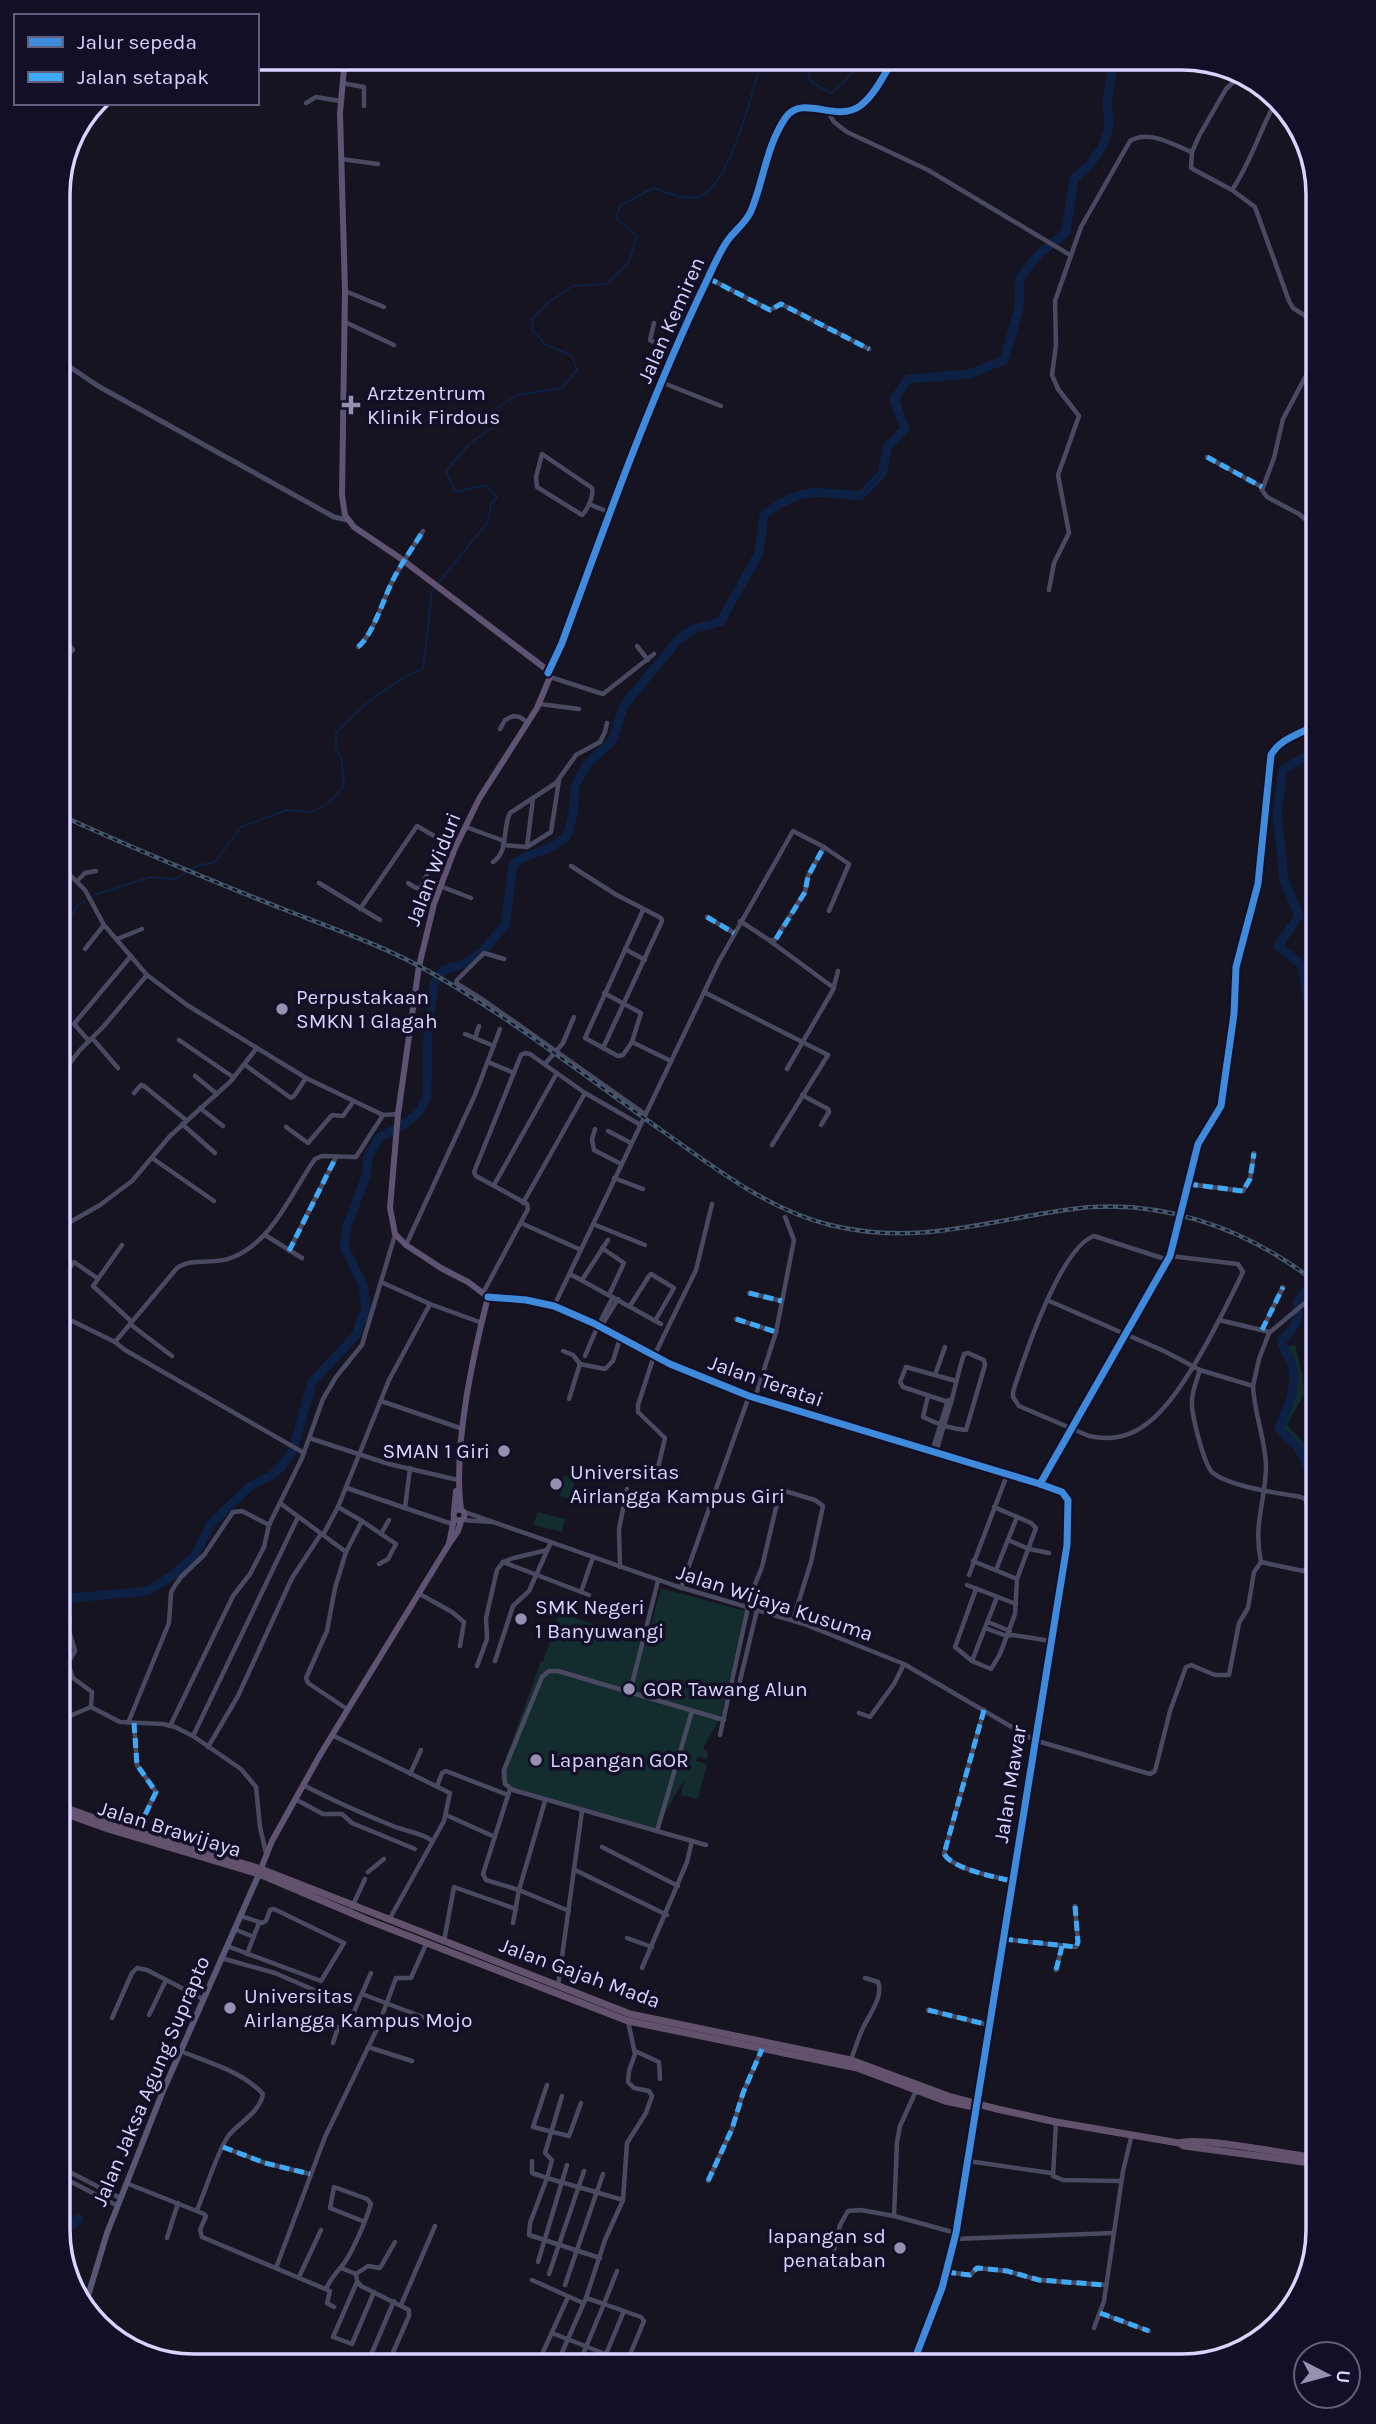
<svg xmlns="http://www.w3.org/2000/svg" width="1376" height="2424" font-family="Karla,sans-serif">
<rect width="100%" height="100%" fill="#161421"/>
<g fill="#132c2d">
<path d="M1295,1345L1302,1374L1304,1394L1287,1425C1316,1455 1318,1459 1318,1502L1304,1458L1296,1445L1279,1429C1292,1398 1300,1378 1282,1347Z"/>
<path d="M564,1476L575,1478L571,1499L560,1496Z"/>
<path d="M537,1512L565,1519L562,1532L534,1525Z"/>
<path d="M661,1588L745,1611L721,1716L703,1748L708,1753L707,1759L698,1757L696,1761L707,1764L698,1799L681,1795L684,1780L656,1828L511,1788L501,1781V1771L541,1661L543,1662L559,1613L646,1640Z"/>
</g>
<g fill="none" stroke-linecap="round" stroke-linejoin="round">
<g stroke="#0d2144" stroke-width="2">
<path d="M807,58C807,82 809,82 831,93L843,83L858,66L855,58"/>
<path d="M58,943L77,906L94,895L151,877L175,879L197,866L215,862L241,827L287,810L312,812L330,802L344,786L342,761L336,748V733C361,705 389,684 423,668L432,591L488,522L491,504L497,497L486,485L455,492L446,471L469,444L499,423L498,407L517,395L562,388L577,370L572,356L545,344L532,330L533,318L549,302L573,286L606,284L628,263L637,236L616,218L620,206L653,188C667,192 687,202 701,196C730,184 752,92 761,63L765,58"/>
</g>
<g stroke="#0d2144" stroke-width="9">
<path d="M1318,1050L1315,1048L1302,965L1278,946L1299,916L1284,879L1277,814L1283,770L1318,749"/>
<path d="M1318,1502L1304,1458L1296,1445L1279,1429C1287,1409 1298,1387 1292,1365C1289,1355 1282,1350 1282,1340C1297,1325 1298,1322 1298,1301L1308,1288L1318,1264"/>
<path d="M58,1603L70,1598L148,1591L175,1574L195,1555L210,1525L250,1486L269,1477L281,1467L293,1450L312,1382L356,1335L366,1308L363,1285L344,1246L347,1226L366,1176L368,1157L377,1141L382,1136L403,1125L419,1112L427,1097L428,1028L434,984L443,970L464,964L482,952L505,925L513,865L522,858L551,847L567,836L573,814L575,786L588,763L612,741L624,705L678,640L693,629L720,622L759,553L764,515C801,486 816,492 860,496L882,474L888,446L905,429L894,399L908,379L969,374L1004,360L1019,308L1020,278L1039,254L1066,232L1074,179L1091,163L1103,146L1109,127L1107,100L1115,58"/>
<path d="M59,2237L78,2219"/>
</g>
<g stroke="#4a4962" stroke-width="4.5">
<path d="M1241,75L1226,89L1199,136L1192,152L1191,168L1232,190L1255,207L1289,301L1293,308L1318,324"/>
<path d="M342,83L364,87V106"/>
<path d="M306,103L316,97L340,101"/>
<path d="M828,112L834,122L847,132L928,170L1070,255"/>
<path d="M341,159L378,164"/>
<path d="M1232,190C1251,162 1260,130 1276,101"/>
<path d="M708,278L770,310L781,304L869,349"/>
<path d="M345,291L384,307"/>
<path d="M345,322L394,345"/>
<path d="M654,323L650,340L674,353"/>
<path d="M661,382L721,406"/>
<path d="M542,454L592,488C594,496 588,509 582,515L537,487L536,477Z"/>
<path d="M1207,457L1262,487"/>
<path d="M589,504L611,513"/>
<path d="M1318,530L1299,514L1267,497L1262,490L1274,458L1283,419L1318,353"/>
<path d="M1049,590L1054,563L1069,533L1058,475L1079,416L1058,389L1052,375L1056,345L1055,301L1081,227L1130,141C1149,129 1173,145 1192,152"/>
<path d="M637,646L648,660"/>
<path d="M358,647C372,636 383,601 391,584C400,565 412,549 423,531"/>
<path d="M58,663L73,650L71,647L58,640"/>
<path d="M550,677L603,694L654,654"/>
<path d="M540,704L579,709"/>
<path d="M500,729L505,720L513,716L520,717L528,723"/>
<path d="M466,827L504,841"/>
<path d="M503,845L527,847L551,832L559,780"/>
<path d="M527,847L533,798"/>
<path d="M493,862C509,852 502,829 510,813L556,783L576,755L600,742L605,732L607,723"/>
<path d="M571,866L615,894L661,918L662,921L603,1048"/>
<path d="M58,869L72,877L85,890L104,925L147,975L187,1005L306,1078L383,1115L398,1114"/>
<path d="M77,881L85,873L96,871"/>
<path d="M319,883L380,920"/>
<path d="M408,883L416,888H420L444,842"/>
<path d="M440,886L471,898"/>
<path d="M360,909L417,826L455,848"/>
<path d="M643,910L585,1038L618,1056L623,1055L632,1042L671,1061"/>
<path d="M707,917L734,933"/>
<path d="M740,921L769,940L774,941L805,892L808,876L824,847"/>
<path d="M117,939L142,929"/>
<path d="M770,941L834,988"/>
<path d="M85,949L104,925"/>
<path d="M625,949L645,960"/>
<path d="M504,959L484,953L457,980L456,983L485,1001L645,1114"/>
<path d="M704,992L828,1055L772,1145"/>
<path d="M604,993L641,1013L632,1042"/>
<path d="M465,1034L494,1046"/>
<path d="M92,1038L118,1068"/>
<path d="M475,1038L479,1026"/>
<path d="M179,1040L233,1077"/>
<path d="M89,1041L74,1024L131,956"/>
<path d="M488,1062L514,1073"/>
<path d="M545,1064L563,1043L574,1017"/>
<path d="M245,1065L291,1098L294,1096L306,1078"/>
<path d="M787,1069L833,990L838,971"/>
<path d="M195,1076L217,1094"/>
<path d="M58,1079L80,1050L103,1027L147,975"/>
<path d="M134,1093L141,1085L144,1086L186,1120"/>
<path d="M802,1095L828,1109L829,1112L821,1125"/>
<path d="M200,1108L223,1126"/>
<path d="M182,1124L215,1153"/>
<path d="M286,1127L308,1143L332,1115L343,1116L353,1102"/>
<path d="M595,1129L592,1139L594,1150L621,1164"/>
<path d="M608,1131L631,1143"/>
<path d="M152,1158L214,1201"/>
<path d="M614,1178L643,1189"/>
<path d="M1188,1184L1243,1191L1250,1179L1254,1153"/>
<path d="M494,1185L557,1073"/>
<path d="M523,1203L585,1093"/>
<path d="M521,1223L581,1250"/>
<path d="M593,1224L645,1245"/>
<path d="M58,1229L100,1205L132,1181L170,1136L231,1081L256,1049"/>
<path d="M265,1235L302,1258"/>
<path d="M122,1245L93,1286L132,1322"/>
<path d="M406,1245L475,1095L500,1029"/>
<path d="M602,1248L624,1263L609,1295"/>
<path d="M289,1251L336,1157"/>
<path d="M1168,1260L1094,1236C1060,1248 1024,1357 1013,1392V1397L1019,1406L1089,1436C1111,1441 1132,1436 1149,1422C1184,1395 1223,1313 1243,1272L1238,1264L1170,1256"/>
<path d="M570,1274L661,1324"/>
<path d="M58,1277L62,1279L74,1262L97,1278"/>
<path d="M582,1280L608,1240"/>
<path d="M381,1282L430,1304L482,1323"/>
<path d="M483,1293L528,1209L527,1204L476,1176L474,1172L521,1055L525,1053L530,1054L585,1093L639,1124"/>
<path d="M749,1293L782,1301"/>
<path d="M1047,1300L1164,1351L1200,1370L1253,1386L1259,1359L1269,1333L1318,1292"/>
<path d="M554,1306L718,963L793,831L824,847L849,864L829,911"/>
<path d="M630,1306L649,1276L651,1274L674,1288L655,1321"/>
<path d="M58,1314L115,1342L177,1268C192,1257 214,1265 231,1258C272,1243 291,1193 315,1159L322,1156L356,1157L383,1115"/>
<path d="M736,1319L776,1332"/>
<path d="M1219,1320L1270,1332"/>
<path d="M130,1324L172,1356"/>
<path d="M600,1328L618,1299"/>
<path d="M1262,1330L1283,1287"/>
<path d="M115,1342L125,1350L304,1453"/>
<path d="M563,1351L573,1355L580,1364L605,1369L613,1361L620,1338"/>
<path d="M585,1356C593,1336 602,1317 613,1297"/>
<path d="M1200,1370C1197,1380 1192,1391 1192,1401C1191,1413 1204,1466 1213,1473C1231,1487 1278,1493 1301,1497L1305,1499C1312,1513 1317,1562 1303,1571L1261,1562C1253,1523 1265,1504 1266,1468C1266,1440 1254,1414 1253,1386"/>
<path d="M935,1375L945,1347"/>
<path d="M928,1396L923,1417C935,1423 952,1429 966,1430L985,1365L984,1360L968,1353L964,1354C959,1369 956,1384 952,1399C947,1417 940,1436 936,1454"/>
<path d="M755,1398L776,1332L794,1240L785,1217"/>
<path d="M569,1399L580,1364"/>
<path d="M381,1401L463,1429"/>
<path d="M951,1403L903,1387L900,1382L906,1367L956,1381"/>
<path d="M58,1417L61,1413L58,1408"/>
<path d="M309,1438L389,1464L458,1480"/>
<path d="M932,1452L948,1400"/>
<path d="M410,1468L405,1508L452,1524"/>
<path d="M656,1476L665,1438L638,1412V1405L654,1356L696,1270L712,1204"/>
<path d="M1040,1484L1170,1256L1198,1144L1221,1106L1234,1014L1236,967L1258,884L1271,755C1281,737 1303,734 1318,723"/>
<path d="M347,1488L405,1508"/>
<path d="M280,1503L346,1552L335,1588L327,1631L306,1678L308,1683L347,1709"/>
<path d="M462,1511L676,1586L804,1624L904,1664L1034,1740L1150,1774L1155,1771L1170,1711L1186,1667L1191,1665L1215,1675H1229L1239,1623L1248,1608L1254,1572L1261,1562"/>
<path d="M462,1520L493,1522"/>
<path d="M362,1521L396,1544L388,1559L379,1564"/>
<path d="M381,1534L389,1520"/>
<path d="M323,1535L338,1507"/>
<path d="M1008,1540L1029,1549L1049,1553"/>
<path d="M346,1552L362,1521L338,1507L389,1380L430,1304"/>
<path d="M973,1561L1017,1579"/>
<path d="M503,1562L514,1558L547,1550"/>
<path d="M620,1567L619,1529L627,1489"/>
<path d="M996,1570L1017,1517"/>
<path d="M969,1575L1007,1475"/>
<path d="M967,1585L1016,1604"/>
<path d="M681,1588L749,1396"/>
<path d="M976,1589L955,1647L972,1661L991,1669L1000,1654L1015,1614L1017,1579L1036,1528L1031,1523L994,1507"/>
<path d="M581,1592L593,1557"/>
<path d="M418,1593L452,1612L464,1622L460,1646"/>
<path d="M988,1622L1010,1631"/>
<path d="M985,1628L1007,1636L1013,1635L1051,1641"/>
<path d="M58,1654L68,1663L73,1678L92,1692L91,1707"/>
<path d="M495,1661L513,1606L529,1591L551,1542"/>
<path d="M972,1661L997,1597"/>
<path d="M68,1663L75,1651L69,1631L70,1618"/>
<path d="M477,1666L487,1639L486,1618L497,1570L503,1562L589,1595"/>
<path d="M738,1689L757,1610"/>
<path d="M630,1692L658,1581"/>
<path d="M984,1710L944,1854C953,1869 995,1877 1012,1881"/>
<path d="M692,1711L657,1831L513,1790L505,1784L504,1770L542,1677L549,1671H558L724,1720"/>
<path d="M859,1713L870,1717L894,1684L904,1664"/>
<path d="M58,1721L91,1707L120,1722L163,1724L175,1727L193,1736L241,1769L256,1787L260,1827L266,1853"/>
<path d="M128,1723L169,1623L171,1593L174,1587L181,1577L204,1555L233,1512L242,1511L269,1525"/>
<path d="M134,1723L137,1765L156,1792L137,1831"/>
<path d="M170,1726L233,1596L250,1574L264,1547L269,1525L302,1458L323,1399L336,1377L362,1345L395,1235"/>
<path d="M332,1735L450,1793L444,1821L389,1920"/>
<path d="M720,1735L751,1594L762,1567L779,1495L785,1491L815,1500L823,1506L811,1562L793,1620"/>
<path d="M193,1736L298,1517"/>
<path d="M208,1747L238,1696L292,1578L321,1534"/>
<path d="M410,1774L421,1750"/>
<path d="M303,1785C332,1800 363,1814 393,1826C408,1832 419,1832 433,1841"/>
<path d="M437,1786L442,1773L446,1771L508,1795"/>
<path d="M510,1789L483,1874L486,1880L519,1890L513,1923"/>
<path d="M295,1799L323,1814H342L352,1823L415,1849"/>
<path d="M545,1801L519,1890L569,1911"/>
<path d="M446,1815L495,1837"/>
<path d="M657,1831L706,1845"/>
<path d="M602,1847L678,1886"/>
<path d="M575,1870L667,1915"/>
<path d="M368,1872L384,1859"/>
<path d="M352,1907L365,1879"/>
<path d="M234,1929L254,1937"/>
<path d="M627,1938L652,1947"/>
<path d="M1003,1939L1076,1947L1078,1942L1075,1906"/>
<path d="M444,1941L454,1887L516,1909"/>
<path d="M227,1946L321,1981L344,1943L274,1909L270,1910L266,1921L262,1923L241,1916"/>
<path d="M247,1954L259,1923"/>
<path d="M221,1958L275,1973L314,1990"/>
<path d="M642,1968L687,1862L692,1841"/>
<path d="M1056,1970L1062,1946"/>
<path d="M558,1986L582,1811"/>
<path d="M362,1994L428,2019"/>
<path d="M928,2010L989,2025"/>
<path d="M149,2015L166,1980"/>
<path d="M112,2018L132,1973L137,1968L147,1970L203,1999"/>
<path d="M333,2043L338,2027L349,2023L371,1973"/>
<path d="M368,2047L412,2061"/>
<path d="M180,2051C208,2062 243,2072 263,2094C260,2112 240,2122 229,2135C217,2151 206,2190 197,2210"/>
<path d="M635,2051L659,2062L660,2079"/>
<path d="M851,2060C855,2049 858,2038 863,2028C869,2015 884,1996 878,1982L865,1978"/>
<path d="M547,2085L533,2127L569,2136L581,2103"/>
<path d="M917,2089L900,2126L897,2142L894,2216L956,2233"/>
<path d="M1318,2094L1309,2091L1318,2044"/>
<path d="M562,2096L545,2153L552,2160L547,2178L623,2200"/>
<path d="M1056,2122L1053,2176L1063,2180L1121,2181"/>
<path d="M223,2147L265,2163L310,2174"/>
<path d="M532,2161V2173L547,2178L530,2223L529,2235L600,2258"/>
<path d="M968,2161L1051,2173"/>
<path d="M58,2166L120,2198"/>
<path d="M58,2175L118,2206"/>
<path d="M708,2181L732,2129L743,2093L762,2049"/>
<path d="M126,2183L204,2214L206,2216L200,2230L202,2237L330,2291L327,2303L334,2307"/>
<path d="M167,2238L178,2203"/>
<path d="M955,2239L1113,2233"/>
<path d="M834,2250L840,2225L848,2211L861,2210L894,2216"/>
<path d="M538,2262L567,2165"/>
<path d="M276,2268L325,2137L377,2029L396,1978H411L427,1942"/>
<path d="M341,2268L356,2274L368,2266L380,2268L395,2242"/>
<path d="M617,2271L604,2304L641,2317L644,2321L627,2362"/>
<path d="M946,2272L970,2275L977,2268L1007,2271L1039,2280L1106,2285"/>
<path d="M356,2274L357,2281L361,2286L409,2310V2316L387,2366"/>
<path d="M549,2274L584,2171"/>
<path d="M299,2277L321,2230"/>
<path d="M532,2280L583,2303"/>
<path d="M357,2282L333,2337L352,2344L374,2292"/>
<path d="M565,2285L603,2174"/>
<path d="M326,2289C331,2278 335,2274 342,2266C352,2254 366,2220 371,2204L367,2199L334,2187L330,2208L365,2222"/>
<path d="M401,2305L435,2226"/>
<path d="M1100,2313L1149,2331"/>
<path d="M1094,2328L1104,2301L1123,2171L1132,2134"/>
<path d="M552,2333L636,2366"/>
<path d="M371,2355L394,2301"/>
<path d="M538,2363L568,2297"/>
<path d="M556,2366L586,2298"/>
<path d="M578,2366L604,2304L586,2298L605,2240L623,2200L627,2143L646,2113L652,2096L649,2091L634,2088L628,2082L629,2071L635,2054L628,2021"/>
<path d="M601,2366L624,2311"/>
</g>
<g stroke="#4a4962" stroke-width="5">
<path d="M58,359L98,386L334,517L347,520"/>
<path d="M548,673L562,643C607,520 651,396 708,278C714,265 720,251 728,240C735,230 746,223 751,211C764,180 766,146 786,117C803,94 836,123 860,106C875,95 885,73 894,58"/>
<path d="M488,1297L526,1300L554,1306L593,1323L670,1364L749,1396L1040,1484L1062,1492L1068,1500L1067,1545L956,2233L942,2288L912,2366"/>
</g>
<path stroke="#575674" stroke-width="6" d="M85,2306L107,2233L163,2091L259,1874"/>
<g stroke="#5e5373" stroke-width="6">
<path d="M345,58L340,113L345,291L342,495L345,515L354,527L400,558L546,669L550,677L537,708L479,799L455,848L434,904L419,966L398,1114L390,1208L395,1234L406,1245L441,1268L468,1282L488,1297C472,1359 453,1448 461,1510"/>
<circle cx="459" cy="1515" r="5.5"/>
<path d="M454,1512L456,1491"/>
<path d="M449,1544L458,1531L461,1521"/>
<path d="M260,1871L272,1841L320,1755L449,1544L454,1519"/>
</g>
<g stroke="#62526e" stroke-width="7">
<path d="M58,1805L108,1823L261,1869L630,2014L851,2060L951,2097L997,2109L1056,2122L1179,2143L1184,2146L1318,2164"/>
<path d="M58,1811L108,1829L259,1874L370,1921L628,2021L857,2068L945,2101L974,2107"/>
<path d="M1179,2143C1198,2136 1292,2155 1318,2158"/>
</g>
<g stroke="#43596b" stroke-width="4.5">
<path id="rail" d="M58,814C132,848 207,879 283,909C332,928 384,946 430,972C511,1018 585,1076 661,1130C714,1167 766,1209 830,1225C916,1246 982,1222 1065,1210C1157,1196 1246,1227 1318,1284"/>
</g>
<use href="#rail" stroke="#130f26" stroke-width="2" stroke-dasharray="5" stroke-linecap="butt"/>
<g stroke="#3fa9f5" stroke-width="5" stroke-dasharray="10 5" stroke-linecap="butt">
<path d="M708,278L770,310L781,304L869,349"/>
<path d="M1207,457L1262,487"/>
<path d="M358,647C372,636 383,601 391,584C400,565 412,549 423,531"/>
<path d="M707,917L734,933"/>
<path d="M776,939L805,892L808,876L824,847"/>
<path d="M1188,1184L1243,1191L1250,1179L1254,1153"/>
<path d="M289,1251L336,1157"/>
<path d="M749,1293L782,1301"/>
<path d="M736,1319L776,1332"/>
<path d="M1262,1330L1283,1287"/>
<path d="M984,1710L944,1854C953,1869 995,1877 1012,1881"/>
<path d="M134,1723L137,1765L156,1792L137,1832"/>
<path d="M1003,1939L1076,1947L1078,1942L1075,1906"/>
<path d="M1056,1970L1062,1946"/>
<path d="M928,2010L989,2025"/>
<path d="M1318,2094L1309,2091L1318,2044"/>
<path d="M223,2147L265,2163L310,2174"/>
<path d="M708,2181L732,2129L743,2093L762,2049"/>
<path d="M946,2272L970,2275L977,2268L1007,2271L1039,2280L1106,2285"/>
<path d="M1100,2313L1149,2331"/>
</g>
<g stroke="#130f26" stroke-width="11">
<g id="cycleway">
<path d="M548,673L562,643C607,520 651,396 708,278C714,265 720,251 728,240C735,230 746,223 751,211C764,180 766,146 786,117C803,94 836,123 860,106C875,95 885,73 894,58"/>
<path d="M488,1297L526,1300L554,1306L593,1323L670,1364L749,1396L1040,1484L1062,1492L1068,1500L1067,1545L956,2233L942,2288L912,2366"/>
<path d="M1040,1484L1170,1256L1198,1144L1221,1106L1234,1014L1236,967L1258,884L1271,755C1281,737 1303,734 1318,723"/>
</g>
</g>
<use href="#cycleway" stroke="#408adc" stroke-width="7"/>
</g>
<g fill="#9591b1" stroke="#130f26" stroke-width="2.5">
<path d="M347.5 394.5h7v7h7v7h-7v7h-7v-7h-7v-7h7z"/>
<circle cx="282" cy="1009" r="7"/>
<circle cx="504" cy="1451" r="7"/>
<circle cx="556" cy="1484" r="7"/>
<circle cx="521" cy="1619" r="7"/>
<circle cx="629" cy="1689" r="7"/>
<circle cx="536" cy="1760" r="7"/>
<circle cx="230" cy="2008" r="7"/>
<circle cx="900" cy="2248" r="7"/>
</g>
<g text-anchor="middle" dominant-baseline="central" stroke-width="7" stroke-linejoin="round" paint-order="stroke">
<g font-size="21" fill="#d9d4ff" stroke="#130f26">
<text transform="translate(671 320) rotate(-66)">Jalan Kemiren</text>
<text transform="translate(433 869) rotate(-69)">Jalan Widuri</text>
<text transform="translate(766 1381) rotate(19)">Jalan Teratai</text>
<text transform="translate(775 1603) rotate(18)">Jalan Wijaya Kusuma</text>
<text transform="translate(1010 1784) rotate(-81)">Jalan Mawar</text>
<text transform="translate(170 1829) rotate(17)">Jalan Brawijaya</text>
<text transform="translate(580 1973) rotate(20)">Jalan Gajah Mada</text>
<text transform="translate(151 2081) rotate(-67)">Jalan Jaksa Agung Suprapto</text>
</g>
<g font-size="21" fill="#d9d4ff" stroke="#130f26" text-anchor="start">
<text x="367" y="393">Arztzentrum<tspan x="367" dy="24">Klinik Firdous</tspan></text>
<text x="296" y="997">Perpustakaan<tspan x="296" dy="24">SMKN 1 Glagah</tspan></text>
<text x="490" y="1451" text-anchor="end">SMAN 1 Giri</text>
<text x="570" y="1472">Universitas<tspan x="570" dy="24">Airlangga Kampus Giri</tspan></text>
<text x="535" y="1607">SMK Negeri<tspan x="535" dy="24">1 Banyuwangi</tspan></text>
<text x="643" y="1689">GOR Tawang Alun</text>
<text x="550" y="1760">Lapangan GOR</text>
<text x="244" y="1996">Universitas<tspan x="244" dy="24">Airlangga Kampus Mojo</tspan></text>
<text x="886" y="2236" text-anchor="end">lapangan sd<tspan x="886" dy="24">penataban</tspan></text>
</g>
</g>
<path d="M0 0H1376V2424H0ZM194 70H1182A124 124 0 0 1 1306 194V2230A124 124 0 0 1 1182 2354H194A124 124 0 0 1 70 2230V194A124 124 0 0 1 194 70Z" fill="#130f26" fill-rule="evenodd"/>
<path fill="none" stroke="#d9d4ff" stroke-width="3.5" d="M194 70H1182A124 124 0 0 1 1306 194V2230A124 124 0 0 1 1182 2354H194A124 124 0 0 1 70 2230V194A124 124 0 0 1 194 70Z"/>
<rect x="14" y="14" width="245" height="91" fill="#130f26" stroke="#625e7d" stroke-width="2"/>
<rect x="28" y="37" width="35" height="10" fill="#408adc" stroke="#625e7d" stroke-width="2"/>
<text x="77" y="49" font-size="21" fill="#d9d4ff">Jalur sepeda</text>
<rect x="28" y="72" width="35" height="10" fill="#3fa9f5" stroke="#625e7d" stroke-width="2"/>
<text x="77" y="84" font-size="21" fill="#d9d4ff">Jalan setapak</text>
<g transform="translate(1327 2375) rotate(96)"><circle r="33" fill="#130f26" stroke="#625e7d" stroke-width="2"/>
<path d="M0-5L12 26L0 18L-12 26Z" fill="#9591b1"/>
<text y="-10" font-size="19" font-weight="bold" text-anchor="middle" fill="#d9d4ff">U</text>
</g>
</svg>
